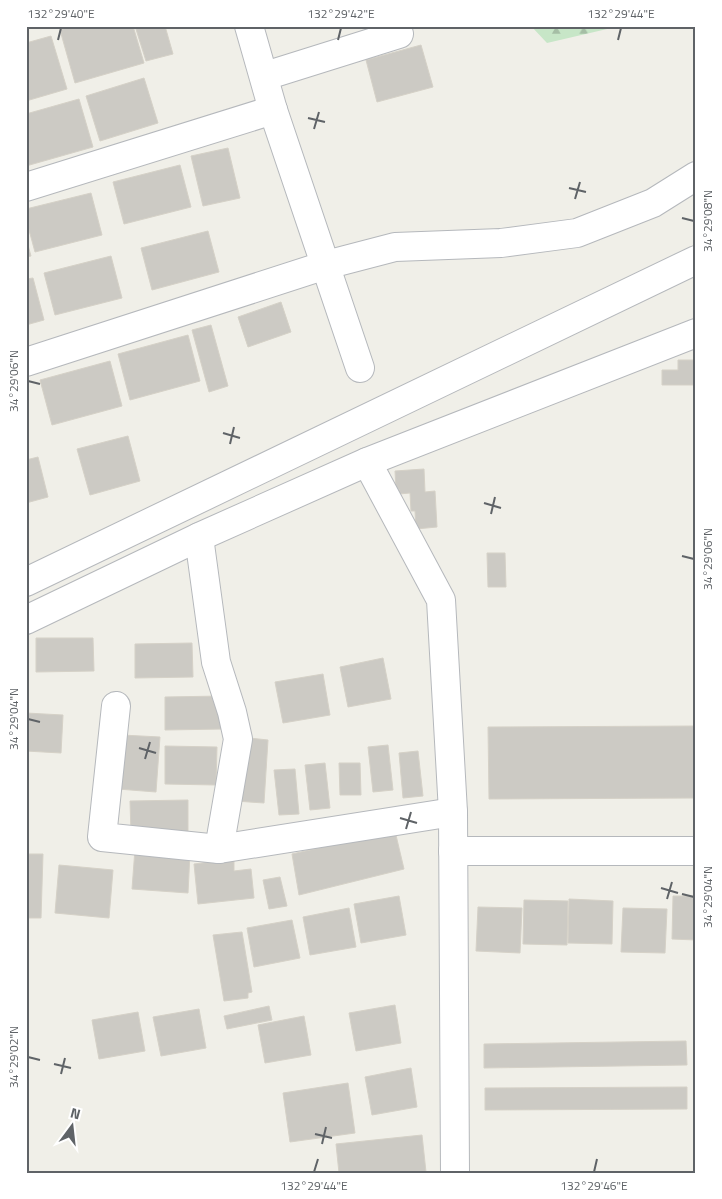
<svg xmlns="http://www.w3.org/2000/svg" width="722" height="1199" font-family="'Titillium Web',sans-serif">
<defs>
<pattern id="forest-firs" width="22" height="20" patternUnits="userSpaceOnUse" patternTransform="scale(1.25)"><rect width="22" height="20" fill="#c7e6c7"/><path d="M5 1l3.5 6h-7zM16 11l3.5 6h-7z" fill="#a5bea5"/></pattern>
</defs>
<rect width="100%" height="100%" fill="#f0efe8"/>
<path fill="url(#forest-firs)" d="M531,26H620L547,43Z"/>
<g fill="#cccac4" stroke="#d5d1c7">
<path d="M73,26H133L144,63L75,83L60,30Z"/>
<path d="M135,26H165L173,54L146,61Z"/>
<path d="M51,36L67,89L26,101V43Z"/>
<path d="M421,45L433,87L377,102L366,60Z"/>
<path d="M144,78L158,123L100,141L86,96Z"/>
<path d="M79,99L93,147L26,166V114Z"/>
<path d="M228,148L240,198L203,206L191,156Z"/>
<path d="M180,165L191,207L124,224L113,182Z"/>
<path d="M91,193L102,235L35,252L26,219V209Z"/>
<path d="M208,231L219,272L152,290L141,248Z"/>
<path d="M26,238L31,256L26,257Z"/>
<path d="M111,256L122,298L55,315L44,273Z"/>
<path d="M33,278L44,320L26,325V279Z"/>
<path d="M281,302L291,332L248,347L238,317Z"/>
<path d="M211,325L228,386L209,392L192,330Z"/>
<path d="M188,335L200,381L130,400L118,354Z"/>
<path d="M678,360H696V385H662V370H678Z"/>
<path d="M110,361L122,406L52,425L40,380Z"/>
<path d="M128,436L140,481L90,495L77,449Z"/>
<path d="M38,457L48,497L26,503V460Z"/>
<path d="M424,469L425,492L435,491L437,527L416,529L415,511H411L410,493L399,494V489H396L395,471Z"/>
<path d="M487,553H505L506,587H488Z"/>
<path d="M36,638H93L94,671L36,672Z"/>
<path d="M192,643L193,677L135,678V644Z"/>
<path d="M383,658L391,699L348,707L340,667Z"/>
<path d="M323,674L330,715L283,723L275,682Z"/>
<path d="M222,696L223,729L165,730V697Z"/>
<path d="M26,713L63,715L61,753L26,751Z"/>
<path d="M696,726V798L489,799L488,727Z"/>
<path d="M122,735L160,737L156,792L118,789Z"/>
<path d="M240,737L268,740L264,803L235,801Z"/>
<path d="M388,745L393,790L373,792L368,747Z"/>
<path d="M165,746L217,747L216,785L165,784Z"/>
<path d="M418,751L423,796L403,798L399,753Z"/>
<path d="M325,763L330,808L310,810L305,765Z"/>
<path d="M339,763H360L361,795H340Z"/>
<path d="M295,769L299,814L279,815L274,770Z"/>
<path d="M188,800V833L131,834L130,801Z"/>
<path d="M395,831L404,869L299,895L292,854Z"/>
<path d="M135,849L190,853L188,893L132,889Z"/>
<path d="M26,854H43L41,918H26Z"/>
<path d="M234,859V871L251,869L254,898L198,904L194,864Z"/>
<path d="M59,865L113,870L109,918L55,913Z"/>
<path d="M280,877L287,906L269,909L263,880Z"/>
<path d="M399,896L406,935L361,943L354,904Z"/>
<path d="M673,896H696V940L672,939Z"/>
<path d="M569,899L613,901L612,944L568,943Z"/>
<path d="M524,900L568,901L567,945L523,944Z"/>
<path d="M478,907L522,908L520,953L476,951Z"/>
<path d="M349,908L356,947L310,955L303,917Z"/>
<path d="M623,908L667,909L665,953L621,952Z"/>
<path d="M292,920L300,958L254,967L247,928Z"/>
<path d="M242,932L252,992L248,993V998L224,1001L213,935Z"/>
<path d="M395,1005L401,1043L356,1051L349,1013Z"/>
<path d="M269,1006L272,1020L227,1029L224,1016Z"/>
<path d="M199,1009L206,1048L161,1056L153,1017Z"/>
<path d="M138,1012L145,1051L99,1059L92,1020Z"/>
<path d="M304,1016L311,1055L265,1063L258,1025Z"/>
<path d="M686,1041L687,1065L484,1068V1044Z"/>
<path d="M411,1068L417,1107L372,1115L365,1077Z"/>
<path d="M348,1083L355,1133L290,1142L283,1093Z"/>
<path d="M687,1087V1109L485,1110V1088Z"/>
<path d="M422,1135L426,1172L339,1173L336,1144Z"/>
</g>
<g fill="none" stroke-linecap="round" stroke-linejoin="round">
<g stroke="#b5b8bc" stroke-width="30">
<g id="minor">
<path d="M249,26L273,110L360,368"/>
<path d="M265,76L399,34"/>
<path d="M26,187L273,110"/>
<path d="M26,362L326,265L395,247L501,243L577,233L653,203L696,176"/>
<path d="M367,462L441,600L453,812L455,1173"/>
<path d="M199,537L216,662L232,712L238,739L219,849"/>
<path d="M26,620L199,537L367,462L696,333"/>
<path d="M116,706L102,837L219,849L453,812"/>
<path d="M453,851H696"/>
</g>
</g>
<g stroke="#b5b8bc" stroke-width="30">
<path id="tertiary" d="M26,582L696,260"/>
</g>
<use href="#minor" stroke="#fff" stroke-width="28"/>
<use href="#tertiary" stroke="#fff" stroke-width="28"/>
</g>
<path fill="none" stroke="#5f6367" stroke-width="2" d="M58,40L61,28M338,40L341,28M618,40L621,28M308,118L325,122M314,129L319,112M569,188L586,192M575,199L580,182M682,218L694,221M28,381L40,384M223,433L240,438M230,444L234,427M484,503L501,508M491,514L495,497M682,556L694,559M28,719L40,722M139,748L156,753M145,759L150,742M400,818L417,823M406,829L411,812M661,888L678,893M682,894L694,897M667,899L672,882M28,1057L40,1060M54,1064L71,1068M61,1074L65,1058M315,1134L332,1138M322,1144L326,1127M314,1172L318,1159M594,1172L597,1159"/>
<rect width="722" height="1199" fill="none" stroke="#ffffff" stroke-width="55"/>
<g transform="translate(72 1126) rotate(15)" stroke="#ffffff" stroke-width="4" paint-order="stroke">
<path d="M0-4L9 19L0 12L-9 19Z" fill="#5f6367"/>
<text y="-8" font-size="14" font-weight="bold" text-anchor="middle" fill="#5f6367">N</text>
</g>
<rect x="28" y="28" width="666" height="1144" fill="none" stroke="#5f6367" stroke-width="2"/>
<g font-size="12" text-anchor="middle" fill="#5f6367">
<text x="61" y="18">132°29'40"E</text>
<text x="341" y="18">132°29'42"E</text>
<text x="621" y="18">132°29'44"E</text>
<text transform="translate(708 221) rotate(-90)" y="4">34°29'08"N</text>
<text transform="translate(14 381) rotate(-90)" y="4">34°29'06"N</text>
<text transform="translate(708 559) rotate(-90)" y="4">34°29'06"N</text>
<text transform="translate(14 719) rotate(-90)" y="4">34°29'04"N</text>
<text transform="translate(708 897) rotate(-90)" y="4">34°29'04"N</text>
<text transform="translate(14 1057) rotate(-90)" y="4">34°29'02"N</text>
<text x="314" y="1190">132°29'44"E</text>
<text x="594" y="1190">132°29'46"E</text>
</g>
</svg>
